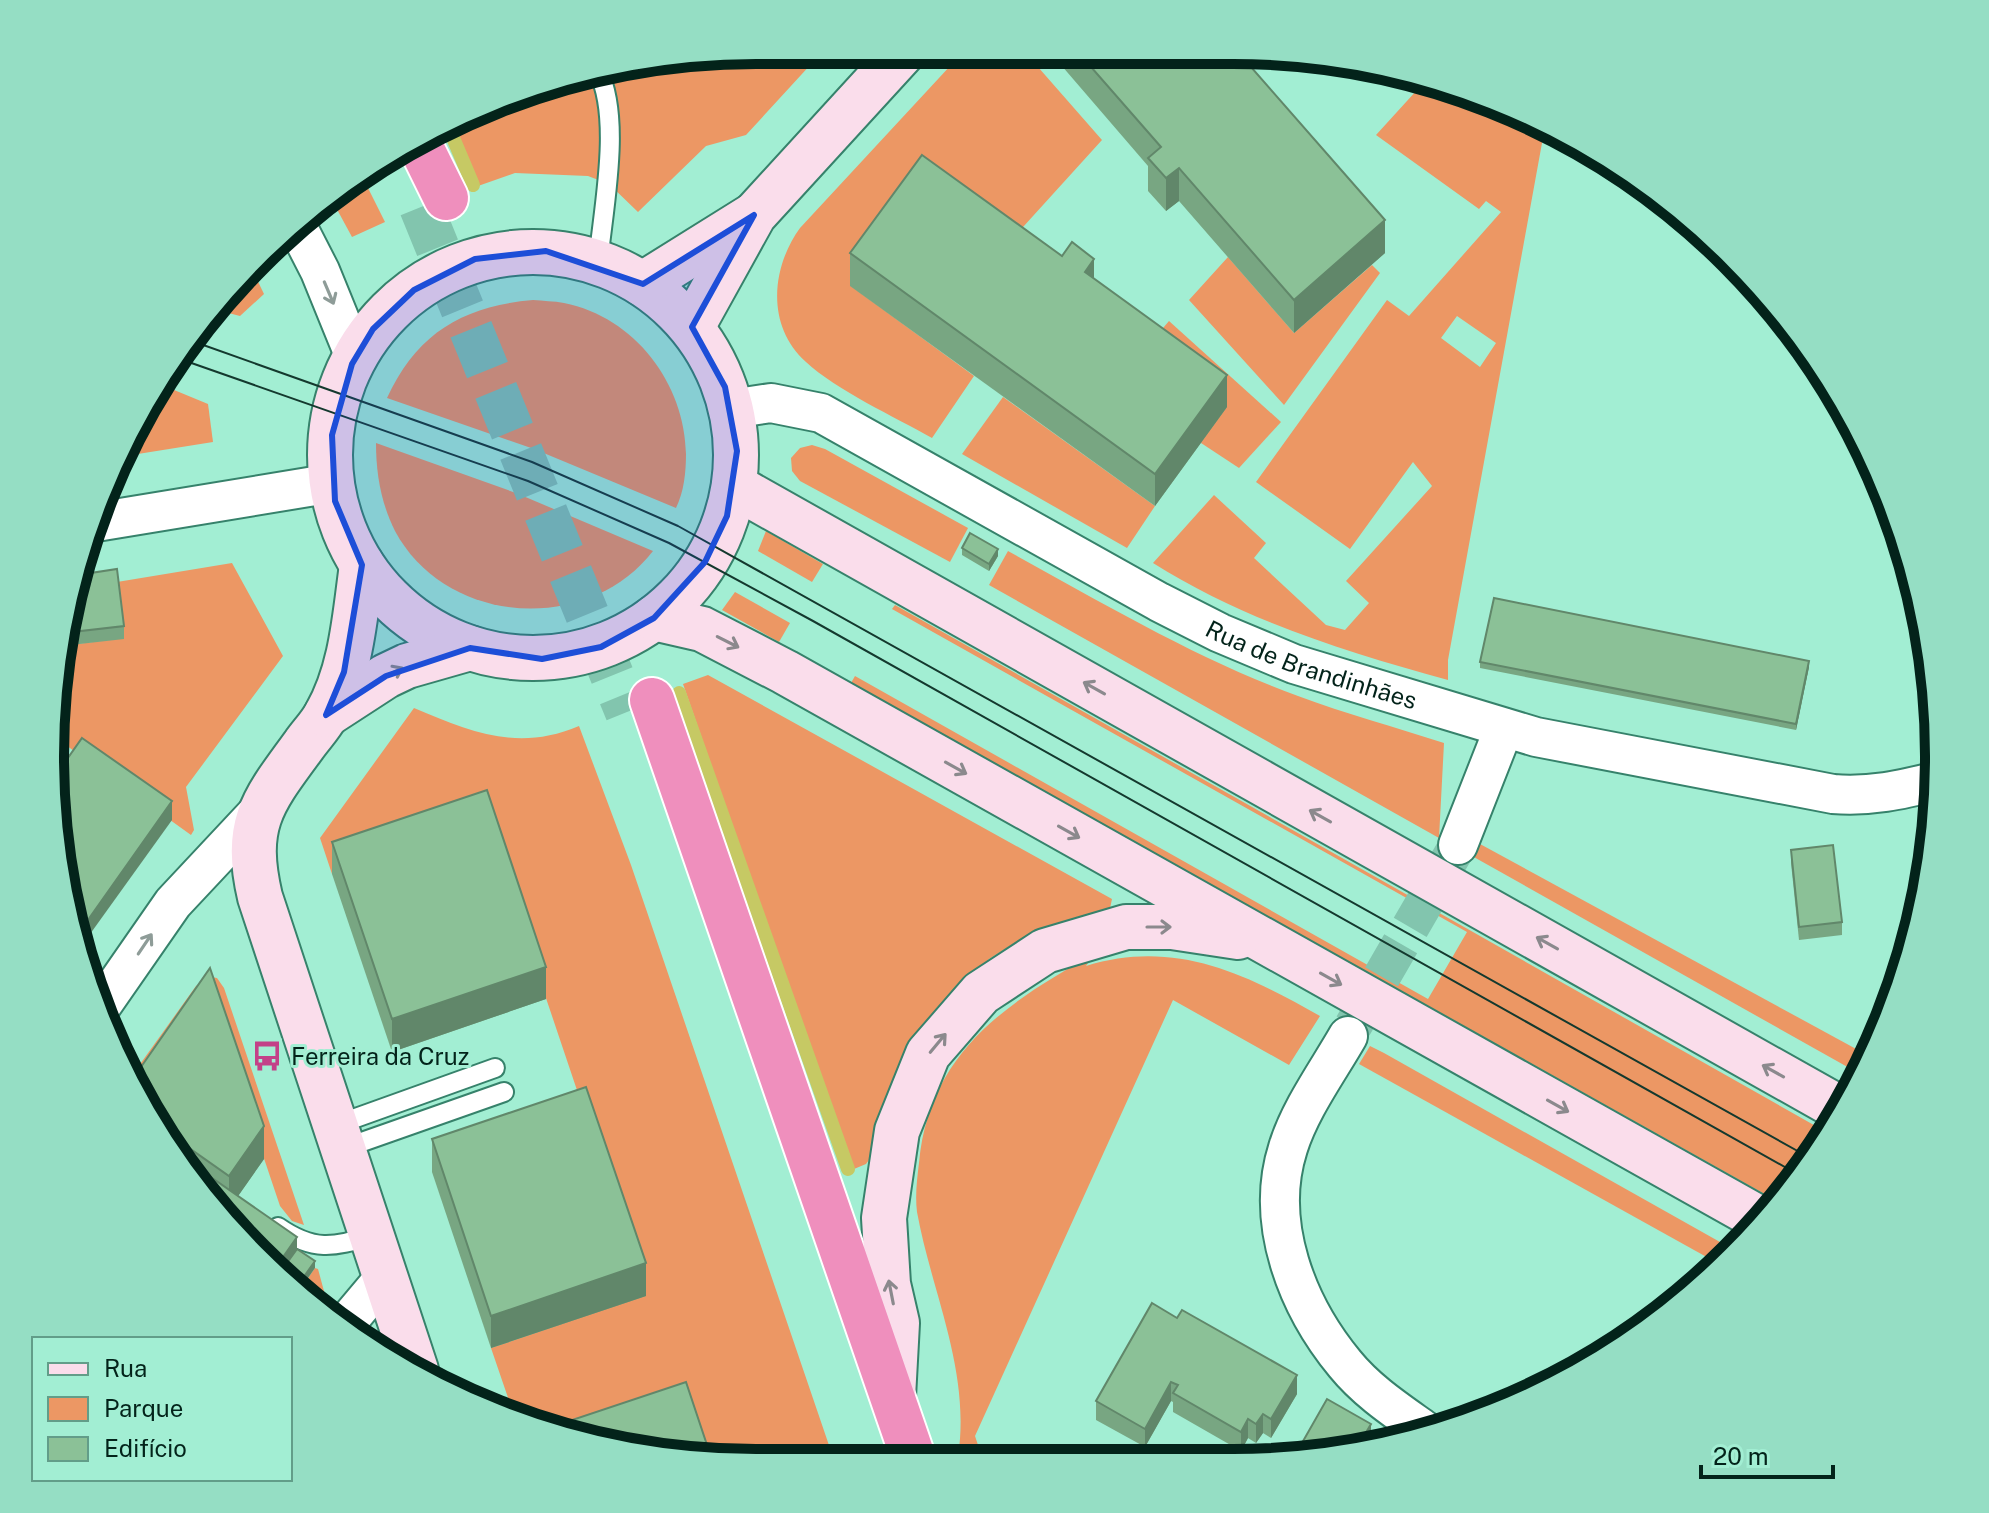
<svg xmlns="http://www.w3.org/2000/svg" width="1989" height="1513" font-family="'Public Sans',sans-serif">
<rect width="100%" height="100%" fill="#a2eed3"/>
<g fill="#ec9764" fill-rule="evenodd">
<path d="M756,50H824L746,135L706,146L638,212L609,184L588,176L515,173L478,186L451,125L573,74Z"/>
<path d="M964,51H1024L1102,140L1005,247L851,286L974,376L932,438C895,417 836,390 806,362C766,326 771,268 800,228Z"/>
<path d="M1427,79L1544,132L1448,660V680C1346,652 1243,620 1153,563L1214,495L1266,543L1254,558L1326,625L1345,630L1369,603L1346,581L1432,486L1413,462L1350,549L1256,482L1387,300L1409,316L1501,212L1486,201L1479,209L1376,135ZM1457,316L1496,343L1480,367L1441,338Z"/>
<path d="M363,178L385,222L352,237L333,202Z"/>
<path d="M1228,257L1294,333L1372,265L1380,273L1284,405L1189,300Z"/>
<path d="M252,269L264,294L240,316L213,309L226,290Z"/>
<path d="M533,300C543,301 554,301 564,303C635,317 685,384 686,454C686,472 684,492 676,508L534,449L387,398C417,333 463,306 533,300Z"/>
<path d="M1169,321L1281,422L1239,468L1201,443L1146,348Z"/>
<path d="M162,385L208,404L213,442L119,457L123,444Z"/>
<path d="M1003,397L1155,506L1127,548L962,454Z"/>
<path d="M376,443L516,493L653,551C588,635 446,626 395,531C381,503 376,474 376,443Z"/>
<path d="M812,445L825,449L968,528L950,562L800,481L792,471L791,458L800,448Z"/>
<path d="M766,531L823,564L812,582L758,551Z"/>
<path d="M1008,551C1103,603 1197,659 1298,696C1346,714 1395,727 1444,743L1439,838L989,585Z"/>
<path d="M232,563L283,656L186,787L194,830L191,835L56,738L62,646L124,638L117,582Z"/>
<path d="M735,592L790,623L779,642L722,610Z"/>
<path d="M895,605L1828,1133L1820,1149L1777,1201L851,683L855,676L1428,999L1467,932L892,609Z"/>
<path d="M708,675L1112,899L1109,913L1037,933L1013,944L989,959L943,1002L914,1040L872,1156L866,1164L854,1169L850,1166L683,684Z"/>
<path d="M414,708C471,732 518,752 579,726L631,865L833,1457H700L602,1443L529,1425L515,1418L491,1348L646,1295L487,823L332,874L320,838Z"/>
<path d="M1480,844L1869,1056L1860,1074L1472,856Z"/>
<path d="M1094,954L1086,966C1174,939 1244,973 1320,1016L1289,1065L1173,1000L975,1436L982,1457H958C971,1371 932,1294 917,1212C915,1196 917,1179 919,1163C929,1053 1006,1003 1094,954Z"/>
<path d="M211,977L217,978L224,988L304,1225L292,1221L280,1206L211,1001L155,1079L138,1067L196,986Z"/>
<path d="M1370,1046L1384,1053L1736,1251L1721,1265L1359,1064Z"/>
<path d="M315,1268L318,1269L331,1317L299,1291Z"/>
</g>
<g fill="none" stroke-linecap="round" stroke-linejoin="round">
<g stroke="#c6c964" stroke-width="14">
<path d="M448,126L473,185"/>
<path d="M679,693L848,1169"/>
</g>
<path stroke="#82c5ae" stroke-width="38" stroke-dasharray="38 19" stroke-linecap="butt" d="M1353,1026L1458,845"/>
<path stroke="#82c5ae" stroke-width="44" stroke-dasharray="44 22" stroke-linecap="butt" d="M421,207L627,712"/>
<g stroke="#36826b" stroke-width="22">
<g id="lane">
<path d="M598,263C603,209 622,119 598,71"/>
<path d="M336,1125L495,1068"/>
<path d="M342,1149L504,1092"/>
<path d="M278,1227C314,1252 333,1247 371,1236"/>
</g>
</g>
<g stroke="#36826b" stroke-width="42">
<g id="street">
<path d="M299,230L320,271L355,357"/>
<path id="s1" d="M731,409L771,403L821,413L1159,602L1220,633L1294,664L1536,737L1833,794C1870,797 1901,790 1937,781"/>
<path d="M96,522L333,483"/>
<path d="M1458,845L1504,728"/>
<path d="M100,1008L173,903L261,809"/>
<path d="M1348,1036C1328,1071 1300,1109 1288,1148C1264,1223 1297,1306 1345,1364C1367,1391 1396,1410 1424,1430"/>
<path d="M343,1327L385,1277"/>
</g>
</g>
<g stroke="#36826b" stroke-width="48">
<g id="secondary">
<circle cx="533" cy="455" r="203"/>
<path d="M643,284L752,216"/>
<path d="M692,327L754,215L905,50"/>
<path d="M734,486L1841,1109"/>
<path d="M362,565C355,615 352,670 326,715C320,726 311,735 304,745C262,802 243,824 260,897L416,1370"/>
<path d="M654,618L702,629L785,672L1762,1220"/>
<path d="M326,715L386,676L407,666L470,648"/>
<path d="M893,1397L897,1323L888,1284L884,1218L897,1131L928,1054L981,993L1045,951L1126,927H1172L1238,937"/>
</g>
</g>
<g stroke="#fff" stroke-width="48">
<g id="highway">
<path d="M417,139L446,198"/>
<path d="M652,700L913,1457"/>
</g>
</g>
<use href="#lane" stroke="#fff" stroke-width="18"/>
<use href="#street" stroke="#fff" stroke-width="38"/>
<use href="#secondary" stroke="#faddeb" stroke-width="44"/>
<use href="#highway" stroke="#ef8fbd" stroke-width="44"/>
<g stroke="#14392e" stroke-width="2">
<path d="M192,341L532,462L678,526L1812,1159"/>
<path d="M180,359L528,481L669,543L813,621L1799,1175"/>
</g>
</g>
<g fill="#78a682">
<path d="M1049,51H1237L1385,253L1294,333L1179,201L1166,211L1148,191V166Z"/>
<path d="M850,253L1094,279L1227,407L1155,506L850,286Z"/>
<path d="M962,548L998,556L989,571L962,555Z"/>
<path d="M64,618L124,626V639L62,646Z"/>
<path d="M1480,662L1809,667L1796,730L1480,668Z"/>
<path d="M332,842L546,999L392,1052L332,874Z"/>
<path d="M1791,850L1842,922V935L1799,940L1791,863Z"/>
<path d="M134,1077L264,1159L238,1196L297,1249L315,1268L257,1256L169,1149Z"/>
<path d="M432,1139L646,1296L491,1348L432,1172Z"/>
<path d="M1152,1303L1297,1394L1271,1438L1263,1433L1256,1443L1248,1438L1241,1451L1173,1412V1402L1171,1401L1145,1447L1096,1420V1401Z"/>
</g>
<g fill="#61876a">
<path d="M1179,168V201L1166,211V178Z"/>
<path d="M1385,220V253L1294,333V300Z"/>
<path d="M1094,259V291L1085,272Z"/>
<path d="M1227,375V407L1155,506V474Z"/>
<path d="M998,549V556L989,571V564Z"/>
<path d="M1809,661V667L1796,730V724Z"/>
<path d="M172,801V820L80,948L78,934Z"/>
<path d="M546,967V999L392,1052V1019Z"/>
<path d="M264,1126V1159L229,1209V1176Z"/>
<path d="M297,1237V1255L282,1277L274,1270Z"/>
<path d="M315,1261V1268L299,1291L296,1288Z"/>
<path d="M646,1263V1296L491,1348V1316Z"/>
<path d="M1297,1375V1394L1271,1438V1419Z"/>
<path d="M1171,1382V1401L1145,1447V1429Z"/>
<path d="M1263,1414V1433L1256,1443V1424Z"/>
<path d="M1248,1419V1438L1241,1451V1432Z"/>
<path d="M1371,1424V1437L1366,1446L1357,1448Z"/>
</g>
<g fill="#8bc197" stroke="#61876a" stroke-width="2">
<path d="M1077,51H1237L1385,220L1294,300L1179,168L1166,178L1148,158L1161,147Z"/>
<path d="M922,155L1062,256L1072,242L1094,259L1085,272L1227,375L1155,474L850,253Z"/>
<path d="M970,533L998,549L989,564L962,548Z"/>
<path d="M117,569L124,626L63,633L64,618L78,575Z"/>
<path d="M1494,598L1809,661L1796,724L1480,662Z"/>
<path d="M82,738L172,801L78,934L52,802L53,779Z"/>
<path d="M487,790L546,967L392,1019L332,842Z"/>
<path d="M1833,845L1842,922L1799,927L1791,850Z"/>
<path d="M210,968L264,1126L229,1176L158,1126L134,1077Z"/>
<path d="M586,1087L646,1263L491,1316L432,1139Z"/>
<path d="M192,1164L297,1237L274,1270L257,1256L187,1171Z"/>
<path d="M297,1249L315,1261L296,1288L279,1274Z"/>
<path d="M1152,1303L1177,1318L1182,1310L1297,1375L1271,1419L1263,1414L1256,1424L1248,1419L1241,1432L1173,1393L1178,1385L1171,1382L1145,1429L1096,1401Z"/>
<path d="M686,1382L711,1457H664L545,1429Z"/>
<path d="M1327,1399L1371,1424L1357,1448L1324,1457H1294Z"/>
</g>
<defs><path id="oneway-shaft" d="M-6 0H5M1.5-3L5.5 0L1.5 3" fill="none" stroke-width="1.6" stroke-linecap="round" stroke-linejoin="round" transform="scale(2)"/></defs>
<g stroke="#8e9c98">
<use href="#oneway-shaft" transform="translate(329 293) rotate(67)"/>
<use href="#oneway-shaft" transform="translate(145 944) rotate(-56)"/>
</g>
<g stroke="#8b898d">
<use href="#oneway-shaft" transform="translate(728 642) rotate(27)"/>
<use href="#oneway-shaft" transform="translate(392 673) rotate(-26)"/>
<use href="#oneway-shaft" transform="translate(1094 688) rotate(-151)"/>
<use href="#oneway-shaft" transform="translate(956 768) rotate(29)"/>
<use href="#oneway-shaft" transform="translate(1320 816) rotate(-151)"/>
<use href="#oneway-shaft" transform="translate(1069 832) rotate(29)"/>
<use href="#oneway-shaft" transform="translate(1159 927)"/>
<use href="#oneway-shaft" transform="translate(1547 943) rotate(-151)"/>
<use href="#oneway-shaft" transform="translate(1331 979) rotate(29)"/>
<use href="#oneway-shaft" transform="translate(938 1043) rotate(-50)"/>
<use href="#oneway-shaft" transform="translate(1773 1071) rotate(-151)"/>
<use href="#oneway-shaft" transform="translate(1558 1106) rotate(29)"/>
<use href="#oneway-shaft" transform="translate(891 1292) rotate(-101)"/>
</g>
<path fill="#1d4ed8" fill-opacity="0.2" stroke="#1d4ed8" stroke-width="6" stroke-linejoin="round" d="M754,215L692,327L725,387L737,451L727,516L705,562L654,618L601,647L542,659L470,648L386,676L326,715L344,672L362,565L335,501L332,435L352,364L373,329L414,290L475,259L546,251L643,284Z"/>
<defs>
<g id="bus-bare" transform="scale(2.4)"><path d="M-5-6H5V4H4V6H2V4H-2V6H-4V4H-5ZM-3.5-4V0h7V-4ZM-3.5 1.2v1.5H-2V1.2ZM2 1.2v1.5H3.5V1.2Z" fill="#c34188" stroke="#a2eed3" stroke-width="2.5" paint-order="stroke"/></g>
</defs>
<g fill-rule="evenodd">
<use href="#bus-bare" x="267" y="1056"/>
</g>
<g text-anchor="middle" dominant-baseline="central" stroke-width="6" stroke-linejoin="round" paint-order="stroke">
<g font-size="24" fill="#03231a" stroke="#a2eed3">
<text stroke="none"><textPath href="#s1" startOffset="644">Rua de Brandinhães</textPath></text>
</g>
<g font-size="24" fill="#03231a" stroke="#a2eed3" text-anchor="start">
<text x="291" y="1056">Ferreira da Cruz</text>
</g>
</g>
<path d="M0 0H1989V1513H0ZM756 64H1233A692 692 0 0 1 1925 756V757A692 692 0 0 1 1233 1449H756A692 692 0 0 1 64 757V756A692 692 0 0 1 756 64Z" fill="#95dec4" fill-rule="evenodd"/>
<path fill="none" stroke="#03231a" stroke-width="10" d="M756 64H1233A692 692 0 0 1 1925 756V757A692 692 0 0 1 1233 1449H756A692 692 0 0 1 64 757V756A692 692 0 0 1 756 64Z"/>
<rect x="32" y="1337" width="260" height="144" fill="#a2eed3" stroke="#629d89" stroke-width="2"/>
<rect x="48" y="1363" width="40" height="12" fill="#faddeb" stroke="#629d89" stroke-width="2"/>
<text x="104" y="1377" font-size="24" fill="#03231a">Rua</text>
<rect x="48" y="1397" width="40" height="24" fill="#ec9764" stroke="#629d89" stroke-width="2"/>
<text x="104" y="1417" font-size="24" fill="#03231a">Parque</text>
<rect x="48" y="1437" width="40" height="24" fill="#8bc197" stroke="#629d89" stroke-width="2"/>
<text x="104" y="1457" font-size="24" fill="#03231a">Edifício</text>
<path d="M1701 1465v12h132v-12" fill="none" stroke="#03231a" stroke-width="4"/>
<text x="1713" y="1465" font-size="24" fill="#03231a" stroke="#a2eed3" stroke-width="6" paint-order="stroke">20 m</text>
</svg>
